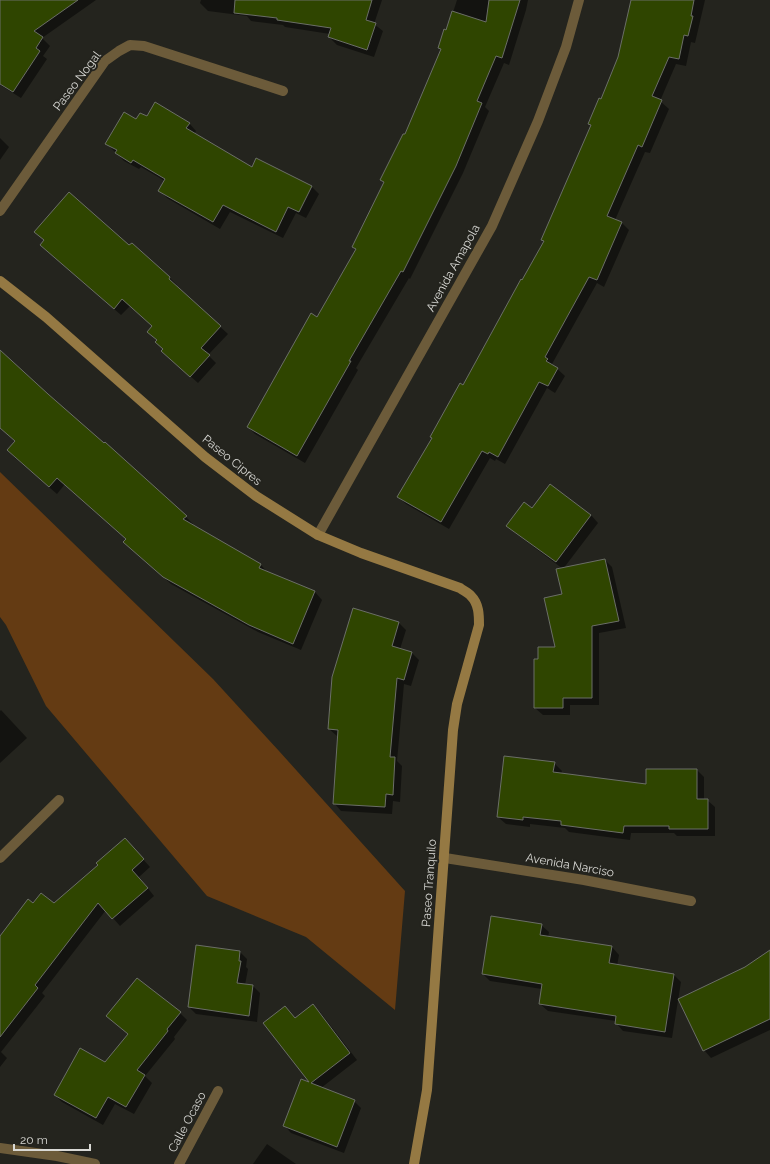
<svg xmlns="http://www.w3.org/2000/svg" width="770" height="1164" font-family="Raleway,sans-serif">
<rect width="100%" height="100%" fill="#24241e"/>
<path fill="#643b13" d="M0,472L213,679L279,751L405,891L395,1010L306,937L207,896L46,706L6,625L0,617Z"/>
<g fill="#0007">
<path d="M5,0H96L42,38L50,46L43,56L47,59L21,98L0,85V7Z"/>
<path d="M201,0H382L374,24L383,31L374,57L337,45L329,37L330,34L285,27L283,25L251,21L247,16L208,11L200,3Z"/>
<path d="M457,0H528L526,10L509,65L504,63L485,107L489,111L463,173L410,279L409,278L356,368L358,370L305,463L255,434L248,427L317,318L357,250L353,246L385,183L382,180L405,136L442,50L439,47L447,31Z"/>
<path d="M633,0H705L695,43L691,42L686,66L676,64L660,101L669,109L650,153L645,152L615,220L622,223L629,230L604,287L597,283L552,364L565,376L555,393L547,388L505,464L496,459L495,461L490,458L449,529L406,504L398,497L464,386L545,242L542,239L592,126L589,124L601,100L619,57Z"/>
<path d="M147,118L189,123L196,131L194,134L252,168L311,186L319,194L306,218L296,213L283,238L230,212L220,229L167,198L159,190L165,181L141,167L139,169L124,161L107,144L136,120Z"/>
<path d="M0,138L9,147L0,160Z"/>
<path d="M132,244L170,278L177,285L176,286L228,334L208,355L216,363L198,383L170,358L158,341L153,327L130,306L121,315L49,252L129,247Z"/>
<path d="M0,352L186,517L193,524L192,525L261,565L268,573L315,592L322,600L301,650L258,632L171,584L132,549L127,539L65,484L57,494L15,458L8,450L16,442L0,427Z"/>
<path d="M533,509L591,515L598,523L563,569L605,560L612,567L626,628L599,633V705H570V715H543L535,708L539,660L556,648L563,595V569L515,533L507,526Z"/>
<path d="M354,609L399,623L406,630L400,649L412,653L419,660L411,686L404,684L397,761L402,766L400,802L393,801L392,814L341,811L334,803L338,737L337,736L329,729Z"/>
<path d="M1,710L27,738L0,763V711Z"/>
<path d="M554,763L562,771L561,774L647,785L697,770L704,777V800H707L715,807V836H677L674,833H631L630,840L569,832L565,828L530,824V827L506,824L498,817Z"/>
<path d="M132,847L150,867L139,877L154,896L120,926L106,910L42,993L45,996L1,1052L7,1058L0,1067V938L33,905L54,904Z"/>
<path d="M541,925L549,932L548,938L612,947L619,955L617,966L674,975L681,982L672,1038L623,1031L616,1023V1021L548,1011L540,1004L542,989L490,981L483,974Z"/>
<path d="M770,951V1030L711,1058L704,1050Z"/>
<path d="M240,952L247,959L246,967L248,969L245,985L253,986L260,993L257,1022L196,1014L189,1007Z"/>
<path d="M313,1005L320,1012L357,1060L321,1088L354,1101L361,1108L344,1153L291,1133L284,1125L312,1085L265,1023L285,1008L295,1019Z"/>
<path d="M180,1013L187,1020L174,1037L175,1039L145,1076L152,1083L134,1114L115,1104L103,1125L62,1102L55,1095L105,1064L129,1034L108,1016Z"/>
<path d="M267,1144L296,1164H253Z"/>
</g>
<g fill="#2f4500" stroke="#6b6e67">
<path d="M0,0H78L34,31L43,37L36,48L40,51L13,92L0,84Z"/>
<path d="M235,0H372L366,20L376,23L367,50L328,37L331,28L277,20V18L234,13Z"/>
<path d="M489,0H520L502,58L496,56L477,101L482,103L456,166L403,272L401,271L349,361H351L297,456L247,427L311,313L317,317L356,249L352,247L384,182L380,180L403,134H405L441,49L438,48L444,29L446,30L452,11L486,22Z"/>
<path d="M631,0H694L691,16H693L688,36L684,35L679,59L669,57L652,96L662,100L642,147L638,145L607,216L622,222L597,280L589,277L545,357L548,359L546,361L558,368L548,386L539,382L498,457L489,452L488,454L482,451L441,522L397,497L432,438L430,437L460,383L463,385L521,279L522,280L544,241L541,240L591,125L588,124L599,98L601,99L618,57Z"/>
<path d="M155,102L190,123L186,128L252,167L256,158L312,186L299,212L288,207L276,232L223,205L213,222L158,191L165,179L133,160L131,163L115,153L117,150L105,144L124,112L136,119L140,113L147,116Z"/>
<path d="M69,192L129,245L132,243L170,277L169,279L221,326L201,348L210,355L190,377L161,351L163,349L155,342L157,340L147,332L152,326L122,299L114,309L40,245L44,240L34,232Z"/>
<path d="M0,350L48,394L104,443L105,442L187,516L183,519L261,564L259,568L315,591L293,644L249,625L163,577L123,542L126,539L57,478L49,487L7,450L15,441L0,428Z"/>
<path d="M550,484L591,515L556,562L506,526L524,502L532,508Z"/>
<path d="M605,559L619,621L592,626V698H563V708H534V659H538V647H555L544,598L562,594L556,569Z"/>
<path d="M353,608L399,622L392,646L412,652L404,680L397,678L390,757H395L393,795L386,794L385,807L333,804L338,730L328,729L332,677Z"/>
<path d="M504,756L555,762L553,772L646,784V769H697V799H708V829H669V826H624L623,833L561,825V821L523,817V820L497,817Z"/>
<path d="M125,838L144,859L132,870L148,888L112,919L98,903L35,985L38,988L0,1037V936L28,899L33,903L41,893L54,903L98,865L96,863Z"/>
<path d="M491,916L542,924L540,935L612,946L609,963L674,974L665,1032L615,1024L616,1016L539,1004L542,984L482,974Z"/>
<path d="M196,945L240,951L239,961H241L237,983L253,985L249,1016L188,1007Z"/>
<path d="M770,950V1019L703,1051L678,999L745,967Z"/>
<path d="M137,978L181,1012L167,1029L168,1031L137,1070L145,1075L126,1107L108,1097L96,1118L54,1095L80,1048L105,1062L128,1034L106,1016Z"/>
<path d="M313,1004L350,1053L311,1083L355,1100L337,1147L283,1126L301,1079L309,1082L263,1023L285,1006L295,1018Z"/>
</g>
<g fill="none" stroke-linecap="round" stroke-linejoin="round">
<g stroke="#6c5b3a" stroke-width="10">
<path d="M0,211L105,61L119,51L130,45L144,46L283,91"/>
<path d="M318,535L492,226L538,121L566,47L579,0"/>
<path d="M0,858L59,800"/>
<path d="M445,858L584,880L691,901"/>
<path d="M0,1148L57,1156L95,1164"/>
<path d="M179,1164L218,1091"/>
</g>
<path stroke="#957943" stroke-width="10" d="M0,281L46,317L205,457L256,496L318,535L361,553L460,588C464,591 469,593 471,596C479,604 479,615 479,625L457,704L453,730L427,1090L414,1164"/>
</g>
<g text-anchor="middle" dominant-baseline="central" stroke-width="4" stroke-linejoin="round" paint-order="stroke">
<g font-size="12" fill="#d9d9d5" stroke="#24241e">
<text transform="translate(77 81) rotate(-53)">Paseo Nogal</text>
<text transform="translate(453 268) rotate(-61)">Avenida Amapola</text>
<text transform="translate(232 460) rotate(39)">Paseo Cipres</text>
<text transform="translate(570 865) rotate(10)">Avenida Narciso</text>
<text transform="translate(429 883) rotate(-86)">Paseo Tranquilo</text>
<text transform="translate(187 1122) rotate(-62)">Calle Ocaso</text>
</g>
</g>
<path d="M14 1144v6h76v-6" fill="none" stroke="#d9d9d5" stroke-width="2"/>
<text x="20" y="1144" font-size="12" fill="#d9d9d5" stroke="#24241e" stroke-width="3" paint-order="stroke">20 m</text>
</svg>
